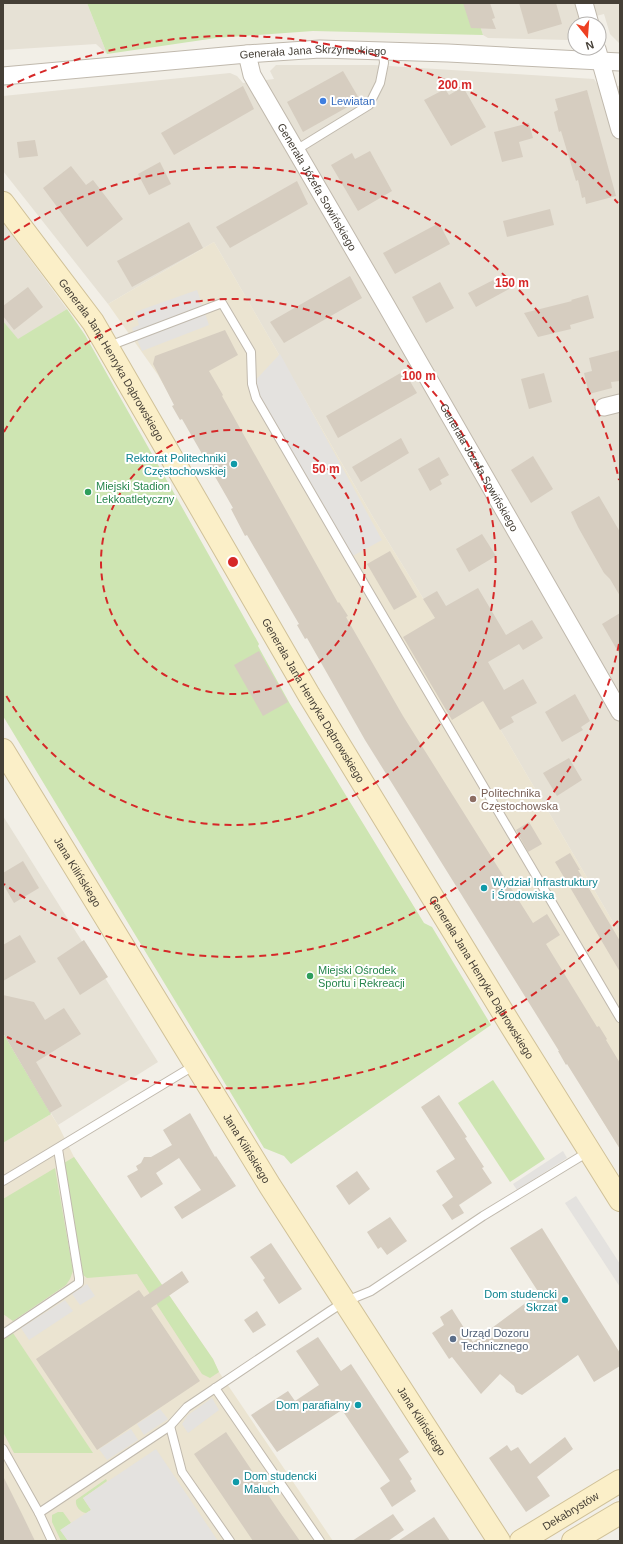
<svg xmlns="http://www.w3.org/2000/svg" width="623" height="1544" font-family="Arial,sans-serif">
<rect width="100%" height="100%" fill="#f2efe7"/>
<g fill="#e6e1d5">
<path d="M3,3H87L107,54L96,44L3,50Z"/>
<path d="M473,3H620V44L610,34L604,14L572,22L575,32L572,38L568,40L488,38L483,35Z"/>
<path d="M276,65H374L594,79L598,85L620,86V934L431,611L374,519L214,242L108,304L3,171V96L230,73L237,76L243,83L274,79L270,71Z"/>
<path d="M3,223L67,309L18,340L3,321Z"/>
<path d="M3,816L158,1062L58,1125L3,1032Z"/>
</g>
<g fill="#ebe4d1">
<path d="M214,242L374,519L431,611L620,934V1149L322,663L158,375L108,304Z"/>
<path d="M51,1114L58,1125L74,1157L213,1359L219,1372L333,1541H3V1143Z"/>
</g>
<g fill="#cee5b2">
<path d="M87,3H473L483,35L313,31L216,38L107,54Z"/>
<path d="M67,309L85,335L259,644L258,646L290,704L424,923L432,927L491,1025L291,1164L284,1156L264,1148L3,716V321L18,339Z"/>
<path d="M3,1033L51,1114L3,1143Z"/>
<path d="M493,1080L545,1159L510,1182L458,1103Z"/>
<path d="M74,1157L213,1359L219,1372L210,1378L202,1374L137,1274L87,1278L83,1275L64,1163Z"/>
<path d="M55,1168L73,1271L70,1279L66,1285L13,1321L3,1314V1199Z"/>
<path d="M13,1333L93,1453H14L3,1432V1340Z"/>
<path d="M106,1479L107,1481L83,1498L91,1510L86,1513C80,1512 75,1506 76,1500Z"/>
<path d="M58,1512H63L71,1523L61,1530L68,1541H61L52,1522V1515Z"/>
</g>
<g fill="#e4e2df">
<path d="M197,290L209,325L142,351L132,328L139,325L135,312Z"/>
<path d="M280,354L382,540L349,558L252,384Z"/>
<path d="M563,1151L567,1158L517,1190L513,1184Z"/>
<path d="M576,1196L620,1264V1287L565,1203Z"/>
<path d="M87,1284L95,1296L80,1305L72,1294Z"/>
<path d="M65,1300L73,1311L29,1340L21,1328Z"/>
<path d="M212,1398L219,1410L188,1433L182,1424L188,1415Z"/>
<path d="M160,1409L168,1419L144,1435L137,1424Z"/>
<path d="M131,1429L138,1440L107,1460L99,1449Z"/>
<path d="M156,1449L218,1541H68L60,1530L91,1510L83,1498Z"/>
</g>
<g fill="#d6cdc0">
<path d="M463,3H490L495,18L492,19L496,29L471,28Z"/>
<path d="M519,3H556L562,24L528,34Z"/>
<path d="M343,71L360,100L303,132L287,102Z"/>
<path d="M243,86L254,109L174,155L161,133Z"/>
<path d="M463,87L486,127L451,146L424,100L445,89L449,95Z"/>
<path d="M587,90L616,196L586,204L585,197L582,198L578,180L576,181L561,131L559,132L554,112L558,110L555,99Z"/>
<path d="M529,123L533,138L519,142L523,157L502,162L494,132Z"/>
<path d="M35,140L38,156L19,158L17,142Z"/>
<path d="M370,151L392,191L358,211L331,165L352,153L355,159Z"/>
<path d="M160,162L171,184L149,195L138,174Z"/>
<path d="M71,166L86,185L93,180L123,219L87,247L43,188Z"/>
<path d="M297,181L308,204L230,248L216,227Z"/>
<path d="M550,209L554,225L507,237L503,221Z"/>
<path d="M189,222L203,248L132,287L117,261Z"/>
<path d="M439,223L450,244L395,274L383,253Z"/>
<path d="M503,275L511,288L476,307L468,293Z"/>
<path d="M350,276L362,298L284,343L270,322Z"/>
<path d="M440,282L454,308L426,323L412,297Z"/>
<path d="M28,287L43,307L14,330L3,316V306Z"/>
<path d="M588,295L594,318L570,325L571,329L538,337L524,313L572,301L571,300Z"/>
<path d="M225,330L238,355L209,371L223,395L222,396L338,603L339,602L348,616L346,617L403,716L533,923L547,914L560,935L546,944L597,1027L599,1026L607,1039L606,1040L620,1063V1149L567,1064L566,1065L558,1051H559L365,740L307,638L305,639L297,625L299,624L247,535L245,536L231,509L233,508L182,419L180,420L172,406L174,405L153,364L155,356Z"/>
<path d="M620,350V381L611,382L612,388L589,394L584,373L592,371L589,358Z"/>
<path d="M404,371L417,393L338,438L326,416Z"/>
<path d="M544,373L552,402L529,409L521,379Z"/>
<path d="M401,438L409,453L361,482L352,467Z"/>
<path d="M533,456L553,489L531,503L511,470Z"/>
<path d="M439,457L449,475L440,480L442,484L430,491L418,469Z"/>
<path d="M599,496L620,532V596L610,579L604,573L578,527L571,512Z"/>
<path d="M482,534L496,556L469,572L456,549Z"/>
<path d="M390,551L417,597L394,610L367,564Z"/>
<path d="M478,588L506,635L532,620L543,638L523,650L519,644L488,662L504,690L523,679L537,703L511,717L514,722L500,730L483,701L452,720L403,637L435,618L423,599L437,591L446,606Z"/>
<path d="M620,613V655L602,624Z"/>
<path d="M259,651L288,702L263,716L234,665Z"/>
<path d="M575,694L590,721L581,727L583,730L562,742L545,712Z"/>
<path d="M569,758L582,780L557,796L543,773Z"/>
<path d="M529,822L542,844L528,852L516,830Z"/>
<path d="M570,853L580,870H578L620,941V972L555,862Z"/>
<path d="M23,861L39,888L14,903L3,884V873Z"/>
<path d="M20,935L36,962L3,981V945Z"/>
<path d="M84,940L108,977L80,995L57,958Z"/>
<path d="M3,995L34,1002L45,1020L64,1008L81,1034L36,1062L62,1106L50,1113L3,1033Z"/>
<path d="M439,1095L467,1137L465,1138L484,1167L482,1168L492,1183L459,1205L464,1213L452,1220L442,1205L453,1197L436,1171L455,1159L421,1107Z"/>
<path d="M190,1113L215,1157L216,1156L236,1186L182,1219L174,1207L201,1190L179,1158L156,1173L163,1184L141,1198L127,1176L138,1170L136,1166L141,1163L144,1157H151L172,1145L163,1130Z"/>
<path d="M357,1171L370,1189L349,1205L336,1186Z"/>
<path d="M390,1217L407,1241L387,1255L381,1247L378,1249L367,1232Z"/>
<path d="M542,1228L620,1353V1366L594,1382L578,1355L522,1395L516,1392L514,1386L500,1374L481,1394L452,1357L449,1359L432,1333L444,1325L440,1317L452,1309L473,1342L539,1293L510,1248Z"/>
<path d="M271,1243L302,1289L279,1304L263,1280L265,1278L250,1257Z"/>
<path d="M182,1271L189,1282L151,1308L200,1381L97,1450L36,1359L139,1290L144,1297Z"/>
<path d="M257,1311L266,1325L253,1333L244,1320Z"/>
<path d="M318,1337L341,1371L351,1364L409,1452L399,1459L412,1479L410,1481L416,1491L392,1507L380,1488L390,1481L342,1410L277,1452L251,1415L288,1391L295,1401L319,1385L296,1351Z"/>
<path d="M226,1432L279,1511L300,1541H253L194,1454Z"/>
<path d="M565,1437L573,1449L537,1477L550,1496L526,1512L489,1458L507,1445L511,1451L518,1447L530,1464Z"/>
<path d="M3,1476L22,1514L35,1541H3Z"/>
<path d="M393,1514L404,1530L388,1541H352Z"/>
<path d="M434,1517L450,1541H398Z"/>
</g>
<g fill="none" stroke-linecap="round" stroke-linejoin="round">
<g stroke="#c0b9ad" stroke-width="10">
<g id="lane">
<path d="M296,150L369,105L380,83L384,63L383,52"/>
<path d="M109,346L222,303L251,352L252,384L256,398L349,558L620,1018"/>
<path d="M3,1181L195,1065"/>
<path d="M3,1334L79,1283V1278L58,1149"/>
<path d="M215,1388L320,1541"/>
<path d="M170,1426L182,1472L230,1541"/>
<path d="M3,1449L39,1513L52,1541"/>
<path d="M39,1513L170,1426L187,1407L330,1311L344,1302L371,1291L483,1216L588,1152"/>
</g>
</g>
<g stroke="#c0b9ad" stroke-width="19">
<g id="street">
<path d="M584,3L590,24"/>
<path d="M597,49L620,130"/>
<path id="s1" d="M247,54L252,75L386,305L620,712"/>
<path id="s2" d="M3,76L247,54L320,49L448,53L620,62"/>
<path d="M604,407L620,403"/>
</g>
</g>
<g stroke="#d0c198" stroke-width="24">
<g id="secondary">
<path id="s3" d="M3,203L93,322L309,695L510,1024L620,1200"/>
<path id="s4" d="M3,750L270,1186L499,1541"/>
<path id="s5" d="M521,1541L620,1481"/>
<path d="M573,1541L620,1513"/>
</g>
</g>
<use href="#lane" stroke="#fff" stroke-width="8"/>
<use href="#street" stroke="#fff" stroke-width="17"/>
<use href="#secondary" stroke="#fbefc8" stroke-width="22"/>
</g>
<g fill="none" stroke="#d62828" stroke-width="2" stroke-dasharray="7 5">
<circle cx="233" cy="562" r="132"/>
<path d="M4 432A263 263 0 1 1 4 692"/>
<path d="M619 644A395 395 0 0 1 4 884M4 240A395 395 0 0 1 619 480"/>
<path d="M618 921A526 526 0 0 1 7 1037M7 87A526 526 0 0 1 618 203"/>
</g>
<circle fill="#3f7fe0" stroke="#fff" stroke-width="1.5" cx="323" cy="101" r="4"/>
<g fill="#0f9aa8" stroke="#fff" stroke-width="1.5">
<circle cx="234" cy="464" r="4"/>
<circle cx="484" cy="888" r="4"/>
<circle cx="565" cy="1300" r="4"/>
<circle cx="358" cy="1405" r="4"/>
<circle cx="236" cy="1482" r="4"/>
</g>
<g fill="#2e9e5b" stroke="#fff" stroke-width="1.5">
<circle cx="88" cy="492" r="4"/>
<circle cx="310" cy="976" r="4"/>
</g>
<circle fill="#8d6e63" stroke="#fff" stroke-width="1.5" cx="473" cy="799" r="4"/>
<circle fill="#5c6f8a" stroke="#fff" stroke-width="1.5" cx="453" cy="1339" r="4"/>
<g text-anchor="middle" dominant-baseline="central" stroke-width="4" stroke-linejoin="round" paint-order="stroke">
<g font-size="11" fill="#453f36" stroke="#fff">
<text stroke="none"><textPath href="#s2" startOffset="311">Generała Jana Skrzyneckiego</textPath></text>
<text stroke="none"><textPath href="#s1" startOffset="151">Generała Józefa Sowińskiego</textPath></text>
<text stroke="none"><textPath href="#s3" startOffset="191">Generała Jana Henryka Dąbrowskiego</textPath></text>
<text stroke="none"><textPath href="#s1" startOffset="475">Generała Józefa Sowińskiego</textPath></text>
<text stroke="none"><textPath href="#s3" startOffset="587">Generała Jana Henryka Dąbrowskiego</textPath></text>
<text stroke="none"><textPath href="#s4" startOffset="143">Jana Kilińskiego</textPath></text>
<text stroke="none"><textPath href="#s3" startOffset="911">Generała Jana Henryka Dąbrowskiego</textPath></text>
<text stroke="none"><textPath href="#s4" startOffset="467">Jana Kilińskiego</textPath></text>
<text stroke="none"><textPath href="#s4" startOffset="791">Jana Kilińskiego</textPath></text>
<text stroke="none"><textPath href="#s5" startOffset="58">Dekabrystów</textPath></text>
</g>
<g font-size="11" fill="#366cbe" stroke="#fff" text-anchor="start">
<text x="331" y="101">Lewiatan</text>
</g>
<g font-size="11" fill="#0d838f" stroke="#fff" text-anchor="end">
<text x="226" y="458">Rektorat Politechniki<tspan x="226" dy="13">Częstochowskiej</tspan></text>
<text x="492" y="882" text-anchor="start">Wydział Infrastruktury<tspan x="492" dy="13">i Środowiska</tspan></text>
<text x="557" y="1294">Dom studencki<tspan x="557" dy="13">Skrzat</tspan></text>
<text x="350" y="1405">Dom parafialny</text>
<text x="244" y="1476" text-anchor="start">Dom studencki<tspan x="244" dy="13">Maluch</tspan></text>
</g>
<g font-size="11" fill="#27864d" stroke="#fff" text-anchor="start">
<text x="96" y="486">Miejski Stadion<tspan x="96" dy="13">Lekkoatletyczny</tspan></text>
<text x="318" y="970">Miejski Ośrodek<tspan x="318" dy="13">Sportu i Rekreacji</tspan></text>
</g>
<g font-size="11" fill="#785e54" stroke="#fff" text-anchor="start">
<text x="481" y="793">Politechnika<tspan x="481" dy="13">Częstochowska</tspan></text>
</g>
<g font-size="11" fill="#4e5e75" stroke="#fff" text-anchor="start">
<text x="461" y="1333">Urząd Dozoru<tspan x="461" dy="13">Technicznego</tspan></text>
</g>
</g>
<circle cx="233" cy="562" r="6" fill="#d62828" stroke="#fff" stroke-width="2"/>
<g font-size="12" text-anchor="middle" font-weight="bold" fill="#d62828" stroke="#fff" stroke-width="4" stroke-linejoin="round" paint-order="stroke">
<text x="455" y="89">200 m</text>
<text x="512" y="287">150 m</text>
<text x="419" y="380">100 m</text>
<text x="326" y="473">50 m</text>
</g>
<rect width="623" height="1544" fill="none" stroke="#453f36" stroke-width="8"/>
<g transform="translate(587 36) rotate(163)"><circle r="19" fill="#ffffff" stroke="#b5b2af"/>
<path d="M0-3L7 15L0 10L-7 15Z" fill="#ee4022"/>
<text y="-6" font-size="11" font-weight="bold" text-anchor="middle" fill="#453f36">N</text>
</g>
</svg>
